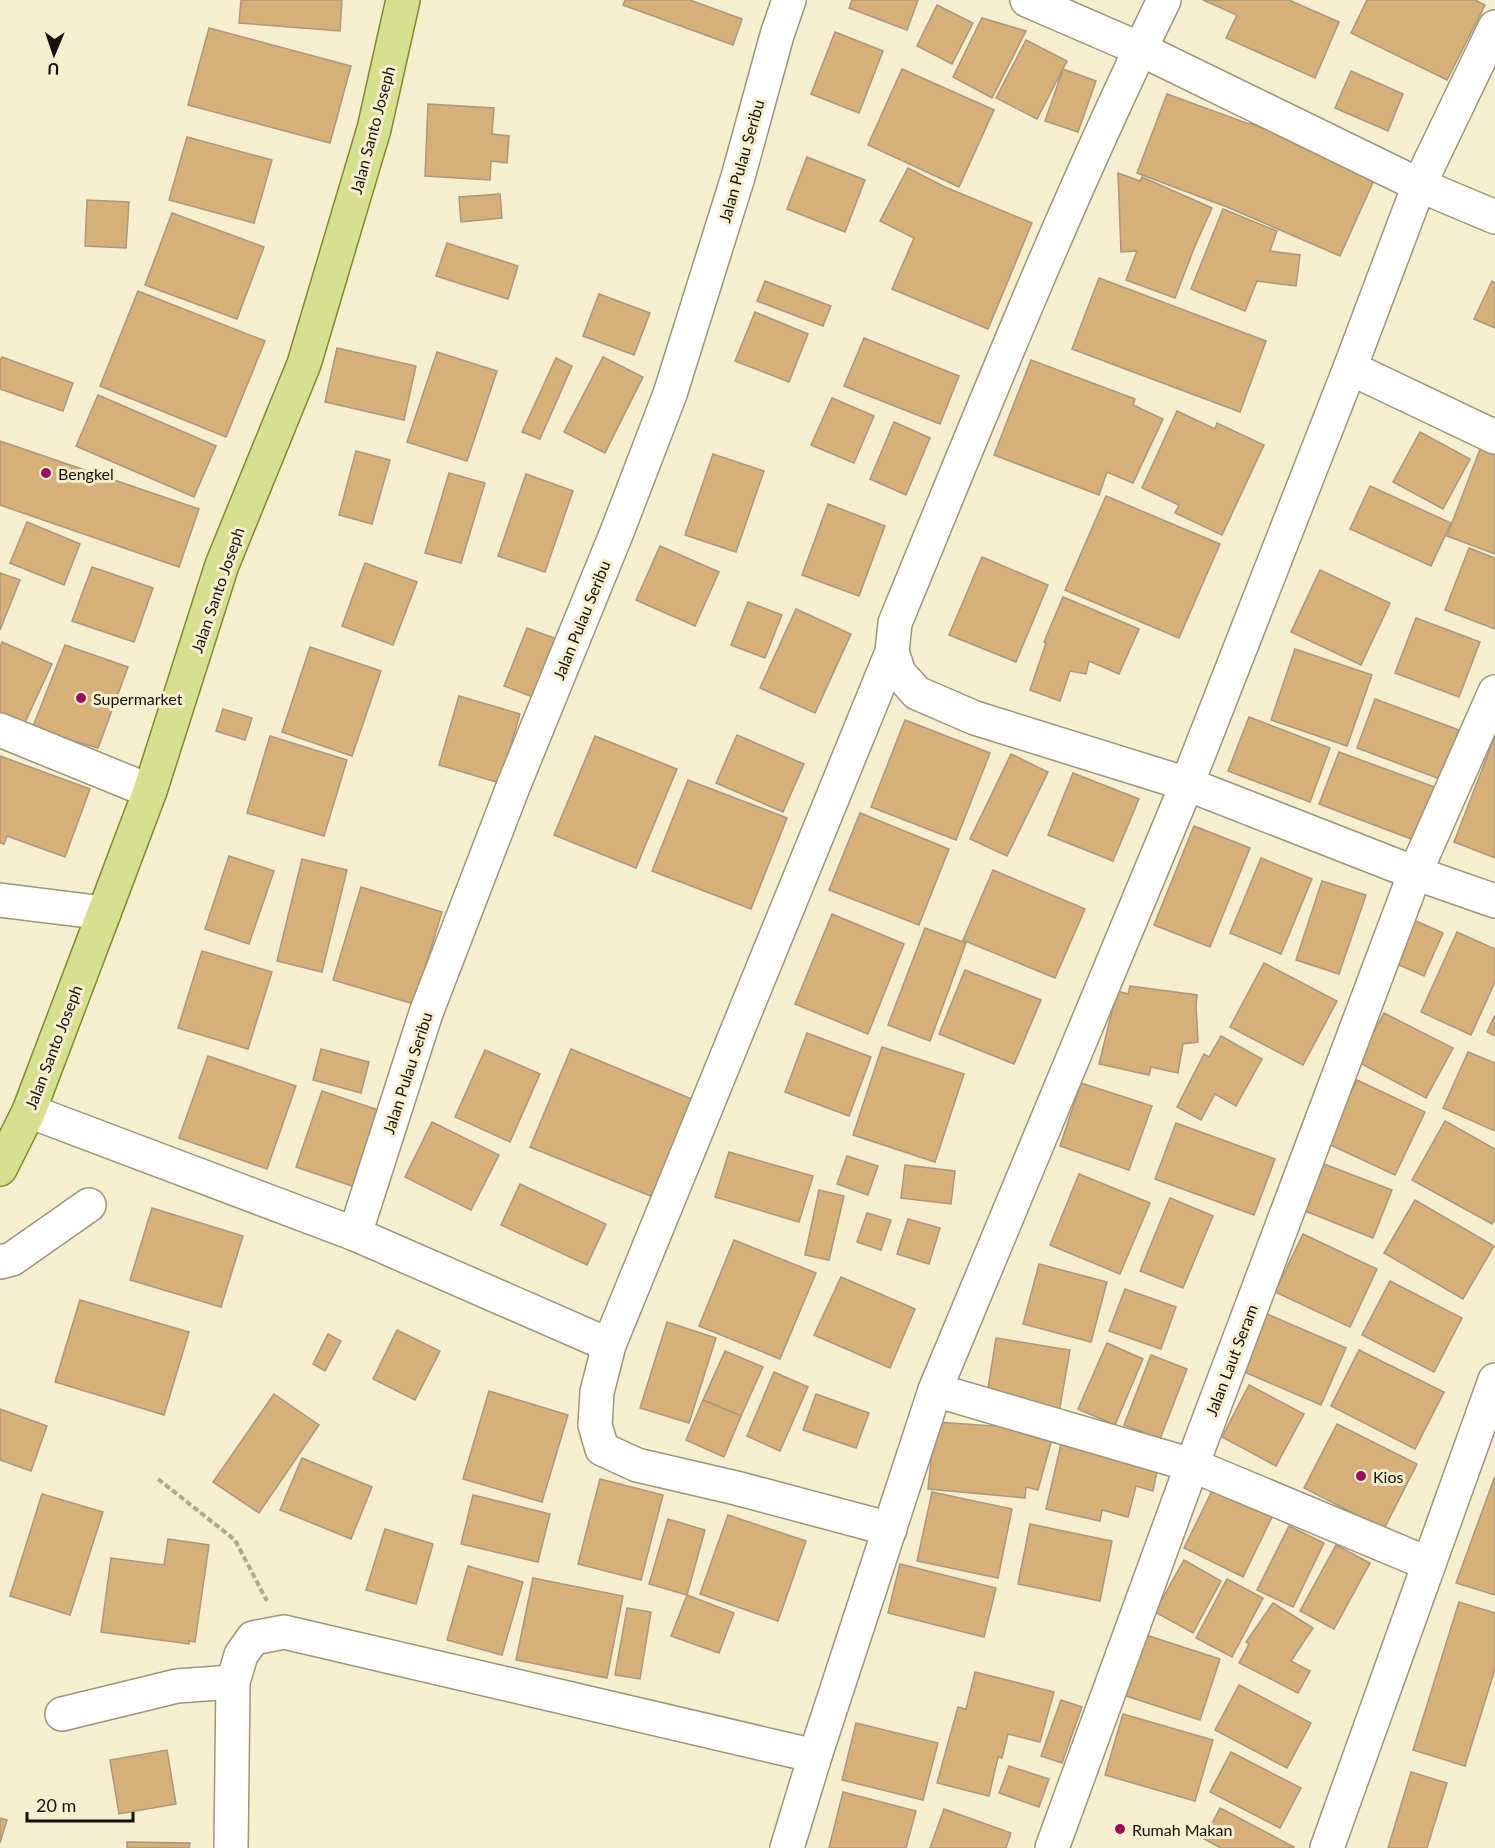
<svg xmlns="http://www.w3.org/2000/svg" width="1495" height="1848" font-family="Lato,sans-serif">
<rect width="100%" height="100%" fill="#f6eecf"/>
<g fill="#d6af79" stroke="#aa977e" stroke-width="1.5">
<path d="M241,0H342L340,31L239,23Z"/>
<path d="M625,0H690L742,19L733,45L623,5Z"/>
<path d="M852,0H918L907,30L849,8Z"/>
<path d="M1203,0H1289L1339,22L1315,78L1226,38L1237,15Z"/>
<path d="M1367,0H1475L1485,5L1447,80L1351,33Z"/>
<path d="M937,5L973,23L952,64L917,46Z"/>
<path d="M982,18L1026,31L992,98L953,77Z"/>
<path d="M209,28L351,66L330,143L188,105Z"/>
<path d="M835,32L883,51L859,113L811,94Z"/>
<path d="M1026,40L1067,61L1037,119L996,98Z"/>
<path d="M902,69L994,110L959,187L868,145Z"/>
<path d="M1063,69L1096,81L1078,132L1045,121Z"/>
<path d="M1351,71L1403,94L1388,131L1335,108Z"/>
<path d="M1167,94L1249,124L1250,123L1375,178L1340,256L1227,207L1137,173Z"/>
<path d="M428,104L494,108L492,134L509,136L507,163L491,161L490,180L425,176Z"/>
<path d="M187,137L272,160L254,223L169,200Z"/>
<path d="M807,157L865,180L845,232L787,209Z"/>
<path d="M908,168L945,187L1032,223L988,329L892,289L914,238L880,221Z"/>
<path d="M1118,173L1140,181L1142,177L1212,208L1195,246L1175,298L1126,280L1137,251L1121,252Z"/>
<path d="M500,194L502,218L461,222L459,197Z"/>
<path d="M87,200L129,202L126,248L85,246Z"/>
<path d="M1223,209L1277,231L1270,251L1300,255L1296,286L1257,281L1245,311L1191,289Z"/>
<path d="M172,213L264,247L237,319L145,285Z"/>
<path d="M447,243L518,266L508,299L436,276Z"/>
<path d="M1099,278L1266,341L1240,412L1072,349Z"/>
<path d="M765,281L831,306L823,326L757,301Z"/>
<path d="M1492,281L1495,283V328L1474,319Z"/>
<path d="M138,291L265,341L226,437L100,386Z"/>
<path d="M599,294L650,313L634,355L583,336Z"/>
<path d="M755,312L808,334L789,382L735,361Z"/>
<path d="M864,338L959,376L940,424L844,386Z"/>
<path d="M337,348L416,366L404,420L325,402Z"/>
<path d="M437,352L497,371L467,461L407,442Z"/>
<path d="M2,357L73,383L63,411L0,389V361Z"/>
<path d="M603,357L643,377L605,453L564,432Z"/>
<path d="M556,358L572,366L540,439L522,432Z"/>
<path d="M1031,360L1135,399L1133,405L1163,419L1133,483L1107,472L1099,495L994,455Z"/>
<path d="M98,395L216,446L194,497L76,446Z"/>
<path d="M832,398L874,416L854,463L811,445Z"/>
<path d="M1177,411L1215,429L1217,423L1264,445L1222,535L1175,513L1179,505L1142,488Z"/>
<path d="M894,422L930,438L906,495L870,479Z"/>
<path d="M1420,432L1470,459L1443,509L1393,482Z"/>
<path d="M0,441L199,509L179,567L0,505Z"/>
<path d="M1482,444L1495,449V554L1447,536Z"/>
<path d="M356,451L390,460L372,524L339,515Z"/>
<path d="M713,454L764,471L736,552L685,535Z"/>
<path d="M449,473L485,483L461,563L425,553Z"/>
<path d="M526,474L573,491L545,572L498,556Z"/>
<path d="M1370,486L1451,523L1431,566L1350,529Z"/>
<path d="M1106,496L1220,544L1179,638L1065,590Z"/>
<path d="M828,504L885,526L859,596L802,575Z"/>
<path d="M27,522L80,544L64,585L10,563Z"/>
<path d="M660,546L719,572L695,626L636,600Z"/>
<path d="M1469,548L1495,558V629L1445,610Z"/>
<path d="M982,557L1048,585L1016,662L949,635Z"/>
<path d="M365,563L417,582L393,645L342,626Z"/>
<path d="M92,567L153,588L134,642L72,621Z"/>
<path d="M1320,570L1390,603L1361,665L1291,632Z"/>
<path d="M0,573L20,580L0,630Z"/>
<path d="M1063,597L1139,629L1119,674L1089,661L1086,674L1070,671L1060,701L1030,690L1046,643L1044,642Z"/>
<path d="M748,602L782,615L765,658L731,645Z"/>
<path d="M796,609L851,634L815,713L760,688Z"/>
<path d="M1416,618L1480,642L1459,697L1395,673Z"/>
<path d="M527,628L562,641L538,699L504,686Z"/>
<path d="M2,642L52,664L22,729L0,719V647Z"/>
<path d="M65,645L128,667L98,748L32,729Z"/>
<path d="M310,647L381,671L352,756L282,732Z"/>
<path d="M1295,649L1372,675L1347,746L1271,720Z"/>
<path d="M459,696L520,714L500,783L439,765Z"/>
<path d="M1375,699L1459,730L1440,779L1357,748Z"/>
<path d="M223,709L252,718L245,740L216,731Z"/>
<path d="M1249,717L1330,748L1310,802L1228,771Z"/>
<path d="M905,720L990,753L956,840L871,807Z"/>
<path d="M737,735L804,764L783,812L716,783Z"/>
<path d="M270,736L347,760L324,836L247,813Z"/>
<path d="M595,736L677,769L636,868L554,835Z"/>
<path d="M1495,736V858L1454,842Z"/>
<path d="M1339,752L1440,789L1419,842L1319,804Z"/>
<path d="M1011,754L1048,772L1007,856L970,839Z"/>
<path d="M0,756L90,789L65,857L7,836L4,844L0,843Z"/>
<path d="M1073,773L1139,799L1113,861L1048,835Z"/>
<path d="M688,780L787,818L751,909L652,871Z"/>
<path d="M860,813L949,849L919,925L829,890Z"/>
<path d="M1194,826L1250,848L1210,947L1154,925Z"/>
<path d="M229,856L274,871L249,944L205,929Z"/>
<path d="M1261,858L1312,879L1281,954L1230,933Z"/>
<path d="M302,859L347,870L322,972L277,961Z"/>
<path d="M993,870L1085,909L1055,978L963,940Z"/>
<path d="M1322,881L1366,895L1339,974L1296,960Z"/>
<path d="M361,887L442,912L414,1004L333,980Z"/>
<path d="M832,914L904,944L868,1034L795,1004Z"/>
<path d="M1407,917L1443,933L1424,976L1388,960Z"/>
<path d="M925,928L966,943L930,1041L888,1025Z"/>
<path d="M1457,932L1495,949V982L1471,1035L1421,1012Z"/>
<path d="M202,951L272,972L248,1049L178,1028Z"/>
<path d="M1264,963L1337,1001L1303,1065L1230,1027Z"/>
<path d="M965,970L1041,1000L1014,1064L939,1034Z"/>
<path d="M1130,986L1197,995L1196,1005L1198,1042L1183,1044L1178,1073L1151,1067L1149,1075L1099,1064L1117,991L1128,994Z"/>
<path d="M1384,1013L1453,1048L1426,1098L1358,1062Z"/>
<path d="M1495,1015V1036L1487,1032Z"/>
<path d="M807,1033L871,1057L849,1116L785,1092Z"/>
<path d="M1221,1036L1262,1059L1236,1106L1215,1094L1201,1120L1177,1107L1204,1054L1209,1057Z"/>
<path d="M882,1047L964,1074L935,1162L853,1135Z"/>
<path d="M321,1049L369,1062L361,1093L313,1080Z"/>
<path d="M571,1049L694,1100L653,1197L530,1147Z"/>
<path d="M485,1050L540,1074L510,1142L455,1117Z"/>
<path d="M1468,1052L1495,1063V1131L1443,1108Z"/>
<path d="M208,1056L296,1086L267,1169L179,1138Z"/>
<path d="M1357,1080L1425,1112L1395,1175L1326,1143Z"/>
<path d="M1081,1083L1152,1106L1129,1170L1060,1146Z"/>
<path d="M322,1091L384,1112L358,1188L296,1167Z"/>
<path d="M1445,1121L1495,1149V1218L1492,1224L1412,1180Z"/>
<path d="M432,1122L499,1155L471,1210L405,1177Z"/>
<path d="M1176,1123L1275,1159L1254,1215L1155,1179Z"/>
<path d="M729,1152L813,1176L799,1222L715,1197Z"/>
<path d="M847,1156L878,1166L868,1195L837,1184Z"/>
<path d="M1324,1164L1392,1190L1373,1238L1305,1211Z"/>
<path d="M905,1165L955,1171L951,1204L901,1198Z"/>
<path d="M1079,1174L1150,1203L1120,1274L1050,1245Z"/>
<path d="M520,1184L606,1224L587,1265L501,1225Z"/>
<path d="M819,1190L844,1196L829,1260L805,1255Z"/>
<path d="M1170,1198L1213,1216L1183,1288L1140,1271Z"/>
<path d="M1415,1200L1494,1246L1463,1299L1384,1253Z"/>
<path d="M152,1208L243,1236L221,1307L130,1280Z"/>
<path d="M867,1213L891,1220L881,1250L857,1242Z"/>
<path d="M908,1219L940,1228L929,1264L897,1254Z"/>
<path d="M1303,1234L1377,1269L1350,1327L1275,1292Z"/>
<path d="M734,1240L816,1273L780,1359L699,1326Z"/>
<path d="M1039,1264L1107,1282L1091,1342L1023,1324Z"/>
<path d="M841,1277L915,1309L890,1368L814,1335Z"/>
<path d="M1390,1281L1462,1318L1434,1372L1362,1335Z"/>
<path d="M1125,1289L1176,1307L1161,1349L1109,1331Z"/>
<path d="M80,1300L189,1332L164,1415L55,1382Z"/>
<path d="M1260,1311L1346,1348L1321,1405L1235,1368Z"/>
<path d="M667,1322L716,1338L689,1423L640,1408Z"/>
<path d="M397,1330L440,1351L415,1400L373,1379Z"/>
<path d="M328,1334L341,1341L325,1371L313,1364Z"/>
<path d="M996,1338L1070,1350L1059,1413L986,1401Z"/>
<path d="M1107,1343L1143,1359L1115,1425L1078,1409Z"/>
<path d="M1359,1350L1444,1392L1415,1449L1331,1406Z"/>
<path d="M725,1351L763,1367L741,1416L703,1400Z"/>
<path d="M1151,1355L1187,1369L1160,1439L1124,1425Z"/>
<path d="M774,1372L808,1387L780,1451L747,1436Z"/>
<path d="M1249,1385L1304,1414L1276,1466L1222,1437Z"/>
<path d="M489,1391L568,1415L542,1502L463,1479Z"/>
<path d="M274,1394L319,1425L259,1513L213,1482Z"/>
<path d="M816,1394L869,1413L856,1448L803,1430Z"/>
<path d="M703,1400L741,1416L724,1457L686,1440Z"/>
<path d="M0,1409L47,1426L31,1471L0,1460Z"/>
<path d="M935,1422L994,1426L995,1423L1052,1439L1038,1490L1026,1487L1025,1498L928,1489Z"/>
<path d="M1337,1424L1417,1464L1384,1529L1304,1488Z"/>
<path d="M1061,1444L1158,1466L1153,1491L1136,1486L1128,1517L1102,1510L1100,1521L1046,1509Z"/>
<path d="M302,1458L372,1487L351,1539L280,1510Z"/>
<path d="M1495,1476V1595L1456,1583Z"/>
<path d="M600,1479L663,1495L641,1580L578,1564Z"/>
<path d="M1214,1487L1273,1515L1243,1577L1184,1548Z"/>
<path d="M932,1492L1012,1509L998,1578L917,1561Z"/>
<path d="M42,1494L103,1512L70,1615L10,1596Z"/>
<path d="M473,1495L550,1514L538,1562L461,1544Z"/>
<path d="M728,1515L806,1541L778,1621L700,1594Z"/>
<path d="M668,1519L705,1530L687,1595L649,1584Z"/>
<path d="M1030,1524L1112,1541L1100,1601L1018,1584Z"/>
<path d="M1289,1526L1324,1543L1293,1607L1257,1590Z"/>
<path d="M385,1529L433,1544L416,1604L366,1590Z"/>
<path d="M168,1539L209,1545L195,1642L189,1641V1644L101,1632L111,1558L164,1565Z"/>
<path d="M1336,1545L1370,1563L1334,1629L1300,1611Z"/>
<path d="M1184,1560L1221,1581L1193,1633L1155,1612Z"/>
<path d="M900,1564L996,1588L984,1637L888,1613Z"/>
<path d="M468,1566L523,1582L502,1655L447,1640Z"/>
<path d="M533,1578L623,1596L607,1678L516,1660Z"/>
<path d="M1227,1579L1263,1598L1232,1657L1196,1638Z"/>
<path d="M687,1595L734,1613L719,1653L671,1636Z"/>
<path d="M1459,1602L1495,1613V1669L1465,1766L1413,1750Z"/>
<path d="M1273,1603L1313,1628L1291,1661L1310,1671L1298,1693L1239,1663L1249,1644L1246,1642Z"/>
<path d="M627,1608L651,1612L640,1679L615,1675Z"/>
<path d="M1146,1635L1220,1659L1200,1720L1126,1696Z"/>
<path d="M975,1672L1054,1692L1040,1742L1008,1734L1002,1758L998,1757L989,1796L937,1783L958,1707L966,1709Z"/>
<path d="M1239,1685L1311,1723L1287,1768L1215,1730Z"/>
<path d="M1061,1700L1082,1707L1062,1763L1041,1756Z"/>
<path d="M1123,1714L1213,1740L1195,1801L1105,1775Z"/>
<path d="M856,1723L938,1743L923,1800L842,1780Z"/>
<path d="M167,1750L176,1804L119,1814L110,1760Z"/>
<path d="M1231,1752L1301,1788L1280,1828L1210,1792Z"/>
<path d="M1009,1766L1049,1779L1039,1807L999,1793Z"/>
<path d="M1411,1772L1447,1783L1427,1848H1388Z"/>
<path d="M843,1792L916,1811L906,1848H829Z"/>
<path d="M1220,1808L1294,1847L1293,1848H1221L1204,1839Z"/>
<path d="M944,1809L1011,1833L1006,1848H930Z"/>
<path d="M0,1818L7,1820L0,1843Z"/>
<path d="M127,1842L190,1843L189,1848H127Z"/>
</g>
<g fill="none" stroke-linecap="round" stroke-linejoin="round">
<g stroke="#9d9579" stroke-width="36">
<g id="minor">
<path d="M1027,0L1140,49L1419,185L1495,217"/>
<path d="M1164,0C1065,203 981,414 895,623L892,652L899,673L917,693L975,718L1187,784L1415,873L1495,901"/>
<path d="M1350,368L1495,437"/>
<path d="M0,730L150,791"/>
<path d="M0,900L104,913"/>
<path d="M29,1111L355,1234L609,1345"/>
<path d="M355,1234L426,1013L513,787L617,532L670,394L738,177L777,35L789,0"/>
<path d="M0,1262L12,1259L89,1205"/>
<path d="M935,1390L1192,1465L1429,1564"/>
<path d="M890,1529L736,1488L637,1465L602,1449L595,1425L597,1392L609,1345L892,652"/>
<path d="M62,1714L177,1686L233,1682"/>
<path d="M231,1848L233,1682L241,1655L253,1638L284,1632L815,1756"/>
<path d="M787,1848L815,1756L935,1390L1187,784L1350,368L1419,185L1495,27"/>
<path d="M1052,1848L1192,1465L1415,873L1495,692"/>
<path d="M1327,1848L1495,1380"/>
</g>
</g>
<g stroke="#828a2f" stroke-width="36">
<path id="major" d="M0,1169L29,1111L104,913L150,791L222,565L304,364L374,129L403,0"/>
</g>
<path stroke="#afa990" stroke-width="4" stroke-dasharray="6 3" stroke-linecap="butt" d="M158,1479L235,1540L267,1601"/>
<use href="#minor" stroke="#fff" stroke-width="33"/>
<use href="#major" stroke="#d7e08f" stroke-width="33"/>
</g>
<g fill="#9c0f5d" stroke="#f6eecf" stroke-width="2">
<circle cx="46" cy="473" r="6"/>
<circle cx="81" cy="698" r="6"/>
<circle cx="1361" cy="1476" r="6"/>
<circle cx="1120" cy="1829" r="6"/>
</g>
<g text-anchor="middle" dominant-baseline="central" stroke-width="6" stroke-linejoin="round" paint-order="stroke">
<g font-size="16" fill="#151207" stroke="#f6eecf">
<text transform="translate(372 130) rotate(-75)">Jalan Santo Joseph</text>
<text transform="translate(741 161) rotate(-74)">Jalan Pulau Seribu</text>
<text transform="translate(217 590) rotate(-71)">Jalan Santo Joseph</text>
<text transform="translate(581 620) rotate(-68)">Jalan Pulau Seribu</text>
<text transform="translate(53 1047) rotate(-69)">Jalan Santo Joseph</text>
<text transform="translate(407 1073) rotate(-72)">Jalan Pulau Seribu</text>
<text transform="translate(1231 1360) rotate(-69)">Jalan Laut Seram</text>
</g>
<g font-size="16" fill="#151207" stroke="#f6eecf" text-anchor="start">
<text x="58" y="473">Bengkel</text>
<text x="93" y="698">Supermarket</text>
<text x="1373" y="1476">Kios</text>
<text x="1132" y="1829">Rumah Makan</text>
</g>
</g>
<g transform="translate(54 54) rotate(182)" stroke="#f6eecf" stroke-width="4.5" paint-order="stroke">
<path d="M0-4.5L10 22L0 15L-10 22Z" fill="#151207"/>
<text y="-9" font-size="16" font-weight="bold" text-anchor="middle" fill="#151207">U</text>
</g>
<path d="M27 1812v9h106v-9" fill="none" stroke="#151207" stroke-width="3"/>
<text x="36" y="1812" font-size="18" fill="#151207" stroke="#f6eecf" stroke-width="4.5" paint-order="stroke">20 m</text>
</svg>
